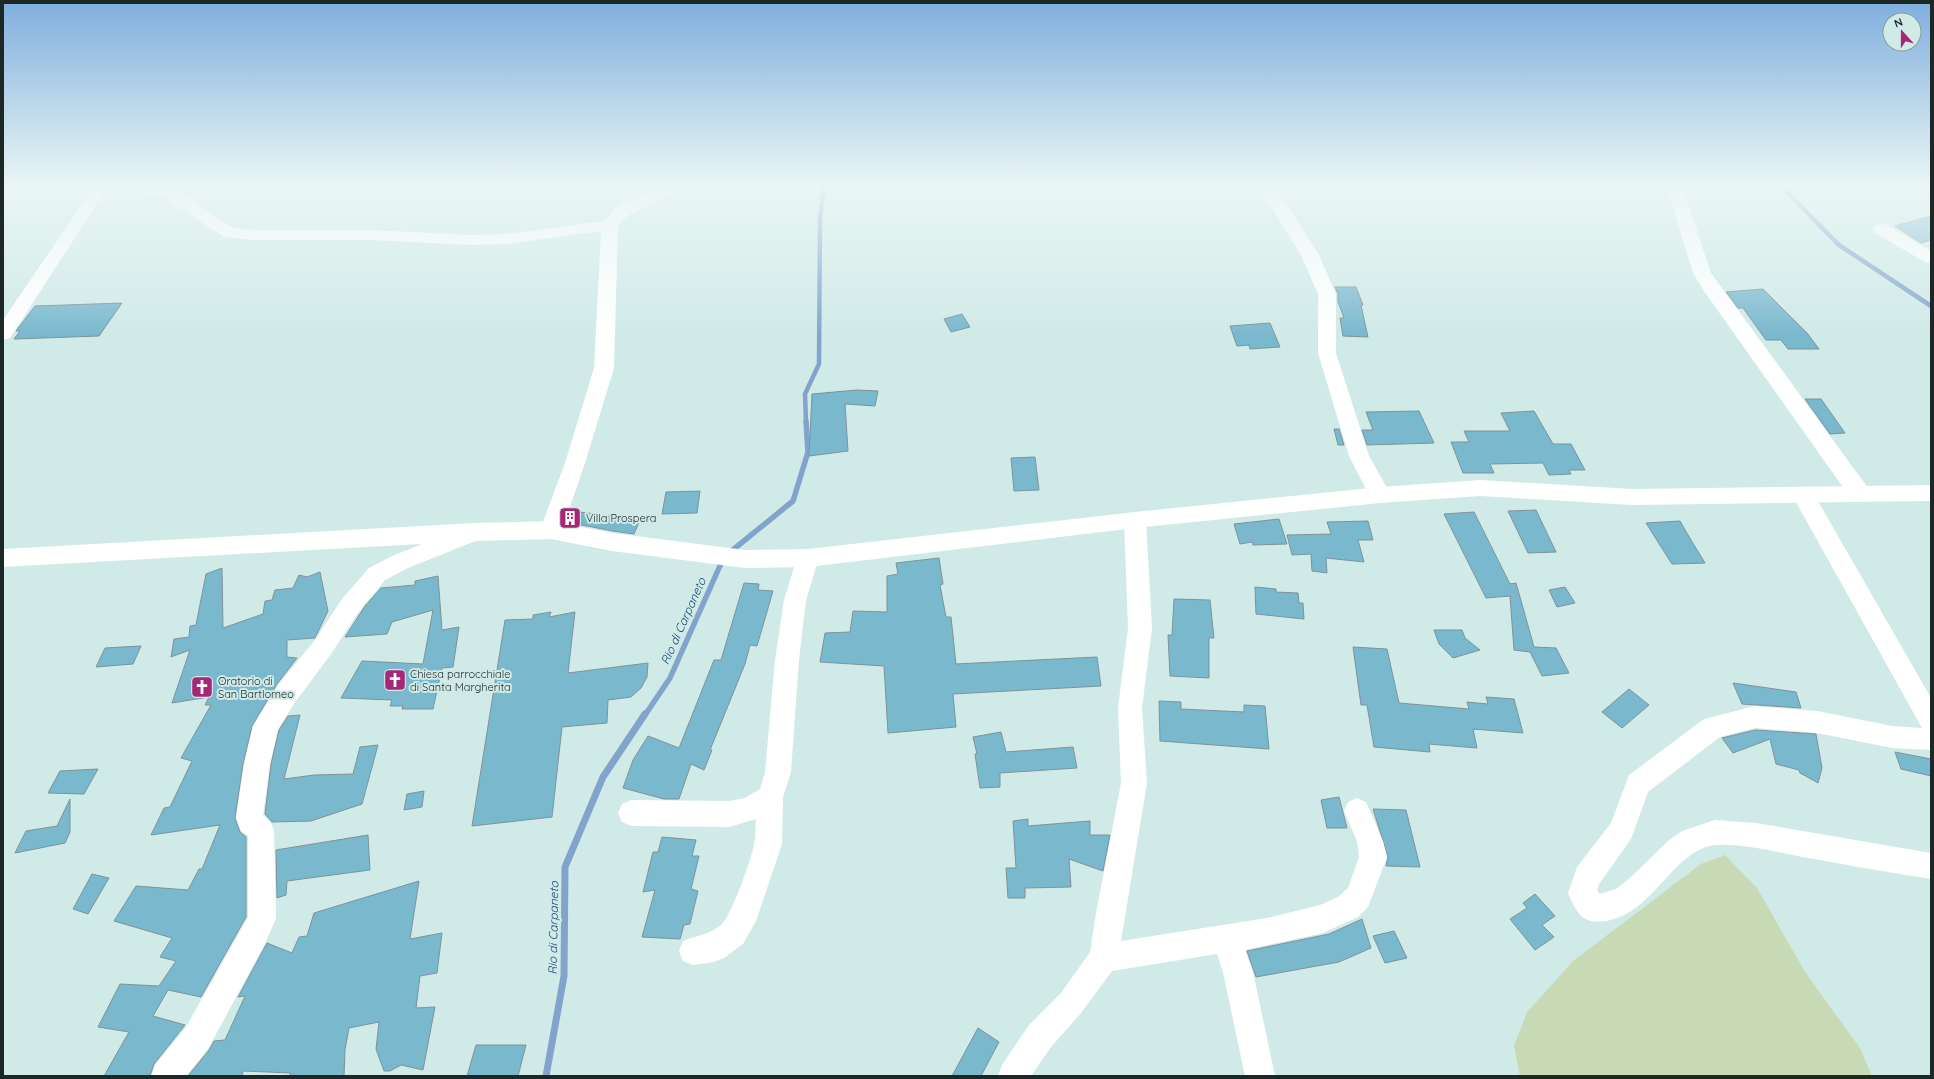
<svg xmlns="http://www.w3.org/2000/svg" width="1934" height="1079" font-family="Quicksand,sans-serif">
<rect width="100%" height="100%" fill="#d0eae8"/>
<path fill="#c8dab5" d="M1725,855L1757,888L1805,972L1860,1048L1872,1076H1520L1514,1046L1527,1012L1573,961L1701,864Z"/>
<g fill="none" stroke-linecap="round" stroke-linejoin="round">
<g stroke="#82a4cc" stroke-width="4.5">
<path d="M1780,185L1839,245L1931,306"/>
<path d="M806,422L805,394L819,364L820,218L824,185"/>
</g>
<g stroke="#82a4cc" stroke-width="5.5">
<path d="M729,553L793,501L808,452L806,421"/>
<path d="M645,715L670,678L723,559"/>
</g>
<path stroke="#82a4cc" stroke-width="7" d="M546,1076L564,976L565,867L603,777L645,714"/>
</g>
<g fill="#7ab8ce" stroke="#7d939b">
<path d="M1931,216V240L1921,243L1895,226Z"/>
<path d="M1335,287H1356L1363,305H1361L1368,337L1343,336L1340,318H1344L1338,302V294Z"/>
<path d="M1763,289L1807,333L1819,349H1788L1781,340H1766L1743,308H1738L1726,292Z"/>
<path d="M122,303L99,336L14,339L20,331H16L35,306Z"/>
<path d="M962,314L970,327L951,332L944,319Z"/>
<path d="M1270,323L1280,347L1250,349L1249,345L1237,346L1230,326Z"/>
<path d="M857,390L878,391L875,406L845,404L848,451L809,456L812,394Z"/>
<path d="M1805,399H1821L1845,433L1830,434Z"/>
<path d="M1419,411L1434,443L1367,445L1362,430H1373L1366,412Z"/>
<path d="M1534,411L1553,444H1571L1585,470H1569L1571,474L1549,475L1543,463L1490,464L1494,473H1463L1451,442H1469L1464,431H1510L1501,413Z"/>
<path d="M1334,429H1339L1344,445H1338Z"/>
<path d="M1035,457L1039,490L1014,491L1011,458Z"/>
<path d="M700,491L697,513L662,514L666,492Z"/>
<path d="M1536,510L1556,552L1528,553L1508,511Z"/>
<path d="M570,511L580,512L640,520L634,534L613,531L566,522Z"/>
<path d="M1474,512L1510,584L1516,583L1534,647L1556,648L1569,673L1542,676L1530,652L1514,650L1510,596L1486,598L1444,514Z"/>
<path d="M1279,519L1287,544L1253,545L1252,542L1240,544L1234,524Z"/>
<path d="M1368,521L1373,540H1358L1364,562L1326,558L1327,573L1312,571L1311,554L1292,555L1287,535L1331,534L1327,522Z"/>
<path d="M1680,521L1688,535L1705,563L1672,564L1646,523Z"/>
<path d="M939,558L943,584L940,585L946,617H951L956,664L1097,657L1101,686L953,694L956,727L888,733L884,666L820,662L825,633L850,632L853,611L887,612V576L898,574L896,563Z"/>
<path d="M222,568L223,628L263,614L265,601L272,600L275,590L293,588L299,575L307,577L320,572L328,611L315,638L287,640V657L297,658L277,684L252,726L243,764L235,818L240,832L246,837V917L201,997L168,990L153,1016L185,1025L154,1064L150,1076H104L129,1032L98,1027L120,984L159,986L176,961L160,957L172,938L114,921L136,886L188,890L199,869H202L220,825L151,835L164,808L170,807L192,761L181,758L211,705H205L209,697L172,703L190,650L171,657L174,639L189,637L190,626L196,625L206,574Z"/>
<path d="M438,576L442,630L459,627L453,667L442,668L433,709H402L403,706H390L392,700L341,698L362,661L423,664L433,610L392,622L387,634L345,637L365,606L381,588L415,585V581Z"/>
<path d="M744,583L759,584L758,590L773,591L757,646L750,645L745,664L710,750H712L704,770L691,764L679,799H664L623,788L633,760L648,736L679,748L714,660H721Z"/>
<path d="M1255,587L1276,589V592L1298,593L1299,603H1303L1304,619L1256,614Z"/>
<path d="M1565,587L1575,603L1557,607L1549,590Z"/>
<path d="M1174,599L1210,600L1214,638H1209V678L1170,676L1168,635H1172Z"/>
<path d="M551,612L549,617L575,612L568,673L648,663L647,677L641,688L631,697L608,700L607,723L562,727L552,817L472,826L505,620L533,619V615Z"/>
<path d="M1434,630H1462L1465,638L1480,650L1453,658L1439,644Z"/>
<path d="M141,646L133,664L96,667L105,648Z"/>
<path d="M1353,647L1387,649L1399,703L1469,709L1467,702L1488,704L1486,697L1514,699L1523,733L1473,729L1477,748L1429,744L1430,752L1374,747L1367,705H1361Z"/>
<path d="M1733,683L1796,692L1801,708L1742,704Z"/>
<path d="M1629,689L1649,705L1622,728L1602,712Z"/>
<path d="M1159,701L1181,702V709L1244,712V705L1265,706L1269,749L1160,741Z"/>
<path d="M300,715L284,779L314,775L353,774L360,747L378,745L362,804L311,821L272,822L265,814L271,764L279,730L288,716Z"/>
<path d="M1755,730L1816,734L1822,768L1818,783L1800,773L1799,770L1776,764L1770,739L1733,753L1722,738Z"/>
<path d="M1001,732L1006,752L1073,747L1077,768L1000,773V787L980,788L975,754H977L973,737Z"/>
<path d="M1895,752L1931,759V776L1901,769Z"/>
<path d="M98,769L84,794L48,793L60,771Z"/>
<path d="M424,791L422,807L404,810L407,794Z"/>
<path d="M1339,797L1347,828H1327L1321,800Z"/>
<path d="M70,799V832L65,843L15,853L26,831L57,826Z"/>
<path d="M1373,809L1406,810L1420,867L1386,866L1388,857Z"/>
<path d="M1028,819V826L1090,821V835H1110L1103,871L1069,859L1071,887L1025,888V898H1008L1006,868H1016L1013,821Z"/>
<path d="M368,835L370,870L287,881L286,895L277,898L276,850Z"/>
<path d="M662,837L696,840L692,856H699L691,889L698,891L690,924L684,925L680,939L642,937L655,890L643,892L653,852H658Z"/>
<path d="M92,874L109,878L88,914L73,909Z"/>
<path d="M419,881L410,939L442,933L437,973L420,976L416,1008L435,1007L423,1070L401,1065L390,1071H384L376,1049L379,1022L349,1028L345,1050L344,1076H289L291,1073L243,1071L242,1076H188L209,1050L214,1041L225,1040L245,996L238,997L267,943L292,953L299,937L307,936L314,913Z"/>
<path d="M1535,894L1555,916L1542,925L1554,937L1535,950L1510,919L1527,908L1523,903Z"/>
<path d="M1362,919L1371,948L1339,962L1256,977L1247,951L1329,934Z"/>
<path d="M1394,931L1407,958L1385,963L1373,936Z"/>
<path d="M978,1028L999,1042L981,1076H952Z"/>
<path d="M476,1045H526L518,1076H467Z"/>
</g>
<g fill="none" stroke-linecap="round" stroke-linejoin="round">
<g fill="#fff" fill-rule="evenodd">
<path d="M95,185H156L170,187L182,193L223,222L234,228L254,230H371L472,235L507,234L605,221L617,207L665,185H685L683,188L629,215L618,226L614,368L585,463L562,530L559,536L551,539L543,536L540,530L565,463L594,368L601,231L507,244L472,245L371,240H254L224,237L161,195L107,190L96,205L10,338L3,340V320Z"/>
<path d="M1258,185H1274L1319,255L1336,294V353L1369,456L1391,495L1388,501L1380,503L1372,501L1349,456L1318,353V294L1301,255Z"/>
<path d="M1666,185H1682L1711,273L1868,488L1871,494L1868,500L1860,502L1852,500L1704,291L1693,273Z"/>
<path d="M1881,224L1887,225L1931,251V263L1925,262L1875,233L1873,229L1875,225Z"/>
<path d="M1803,487L1811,489L1931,698V750L1892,748L1817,733L1755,728L1720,737L1648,792L1631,839L1599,884L1597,890L1600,894L1616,889L1630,878L1668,841L1682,831L1715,820L1756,823L1931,853V879C1892,873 1853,866 1814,859C1788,855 1730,839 1706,847C1669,860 1652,912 1607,921C1583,925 1577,914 1568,893L1577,867L1611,823L1629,775L1704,719L1755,706L1817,711L1892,726L1922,728L1792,495L1795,489Z"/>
<path d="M1135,512L1143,514L1146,520L1152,628L1142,708L1147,783L1121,941L1267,918L1320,905L1338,897L1348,888L1359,857L1357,841L1344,811L1348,802L1357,798L1366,802L1383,841L1387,857L1368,907L1358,917L1323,933L1245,950L1253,972L1275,1076H1245L1223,972L1217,954L1112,971L1081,1013L1051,1047L1031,1076H998L1002,1065L1029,1025L1061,993L1090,952L1096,913L1121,783L1118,708L1128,628L1124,520L1127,514Z"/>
<path d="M475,523L483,526L486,532L483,538L408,568L385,580L358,613L331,654L296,701L278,729L270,764L263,815L270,821L274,830L276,918L265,944L208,1049L186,1076H151L155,1065L186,1027L248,917V836L241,831L236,818L244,764L253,726L278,685L315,640L342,599L369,568L392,556Z"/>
<path d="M808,549L816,552L819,558L806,600L799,660L791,772L783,797L782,844L756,921L743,944L724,958L714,962L693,965L683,961L679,951L683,941C697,935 710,935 722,924C731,916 752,858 754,844C756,836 755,827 756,819L729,827L631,826L622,822L618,813L622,804L631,800L729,801L745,798L760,789L765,772L775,660L784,600L797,558L800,552Z"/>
</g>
<path fill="#fff" fill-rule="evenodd" d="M1480,480L1632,489L1931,485V501L1632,505L1480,496L1380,503L1135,528L808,567L745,568L612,551L551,539L475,541L3,567V549L475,523L551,521L612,533L745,550L808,549L1135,512L1380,487Z"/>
</g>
<linearGradient id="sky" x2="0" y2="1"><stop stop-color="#7faedd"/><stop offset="0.55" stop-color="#eaf6f5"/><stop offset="1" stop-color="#eaf6f5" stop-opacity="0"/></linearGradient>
<rect width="1934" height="336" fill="url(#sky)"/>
<defs>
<g id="building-square" transform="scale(1.15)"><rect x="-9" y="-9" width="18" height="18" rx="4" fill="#a62677" stroke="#d0eae8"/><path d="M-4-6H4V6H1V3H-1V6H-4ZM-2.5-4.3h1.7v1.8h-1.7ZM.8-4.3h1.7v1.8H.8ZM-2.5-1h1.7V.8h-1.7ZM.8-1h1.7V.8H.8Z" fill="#fff"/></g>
<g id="church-square" transform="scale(1.15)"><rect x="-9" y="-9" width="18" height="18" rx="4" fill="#a62677" stroke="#d0eae8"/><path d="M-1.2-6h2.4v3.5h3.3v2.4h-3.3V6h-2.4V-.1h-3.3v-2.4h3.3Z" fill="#fff"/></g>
</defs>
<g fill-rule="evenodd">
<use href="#building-square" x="570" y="518"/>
<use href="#church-square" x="395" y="680"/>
<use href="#church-square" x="202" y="687"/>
</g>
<g text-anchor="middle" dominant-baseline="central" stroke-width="4" stroke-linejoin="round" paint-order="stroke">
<g font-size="11" fill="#1d2726" stroke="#d0eae8" text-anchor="start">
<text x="586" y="518">Villa Prospera</text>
<text x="410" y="674">Chiesa parrocchiale<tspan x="410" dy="13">di Santa Margherita</tspan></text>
<text x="218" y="681">Oratorio di<tspan x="218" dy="13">San Bartlomeo</tspan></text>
</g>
<g font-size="12" font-style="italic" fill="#174679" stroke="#d0eae8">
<text transform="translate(683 621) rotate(-66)">Rio di Carpaneto</text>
<text transform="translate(553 928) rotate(-89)">Rio di Carpaneto</text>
</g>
</g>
<rect width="1934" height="1079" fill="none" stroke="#1d2726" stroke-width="8"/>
<g transform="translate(1902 32) rotate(339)"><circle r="19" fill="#d0eae8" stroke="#889c9a"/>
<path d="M0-3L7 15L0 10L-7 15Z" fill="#a62677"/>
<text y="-6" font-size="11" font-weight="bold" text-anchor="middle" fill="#1d2726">N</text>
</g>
</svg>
